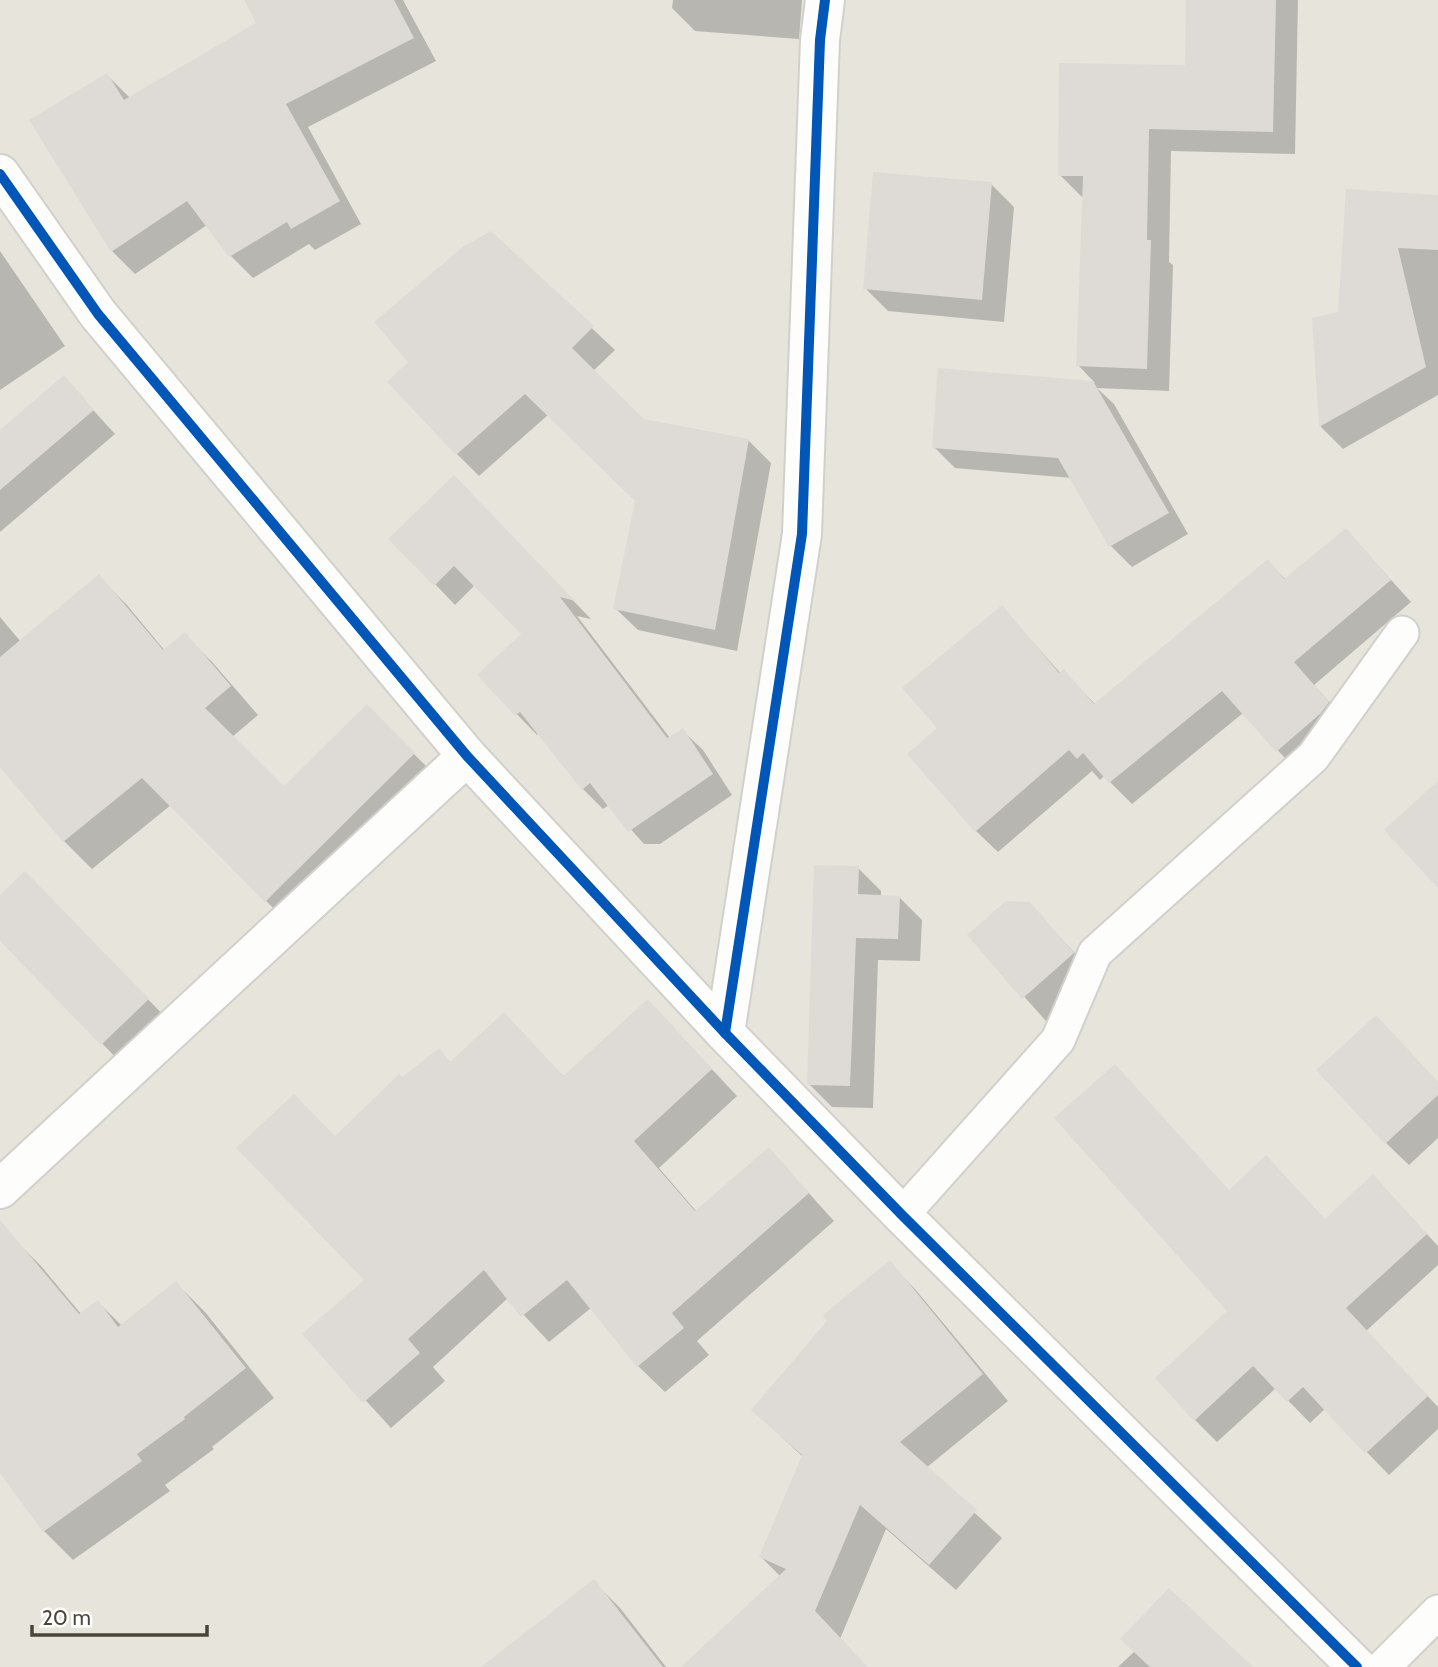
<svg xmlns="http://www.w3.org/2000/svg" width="1438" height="1667" font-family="Cabin,sans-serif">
<rect width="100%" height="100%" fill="#f4f2ee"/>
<rect fill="#e7e4dc" x="0" y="0" width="1438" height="1667"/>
<g fill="#0003">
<path d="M246,0H403L436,61L308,127L361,224L315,250L309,244L253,278L230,255L207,225L135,274L112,251L32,121L107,75L130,98L258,24Z"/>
<path d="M673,0H802L799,39L695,31L672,8Z"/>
<path d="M1188,0H1298L1295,154L1171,151L1169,262L1173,265L1169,391L1097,388L1114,404L1188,534L1132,567L1111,546L1072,478L955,468L934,447L940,370L1095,383L1078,365L1083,198L1060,175L1186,66Z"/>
<path d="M991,184L1014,207L1004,322L888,311L865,288Z"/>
<path d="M1438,197V395L1343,449L1321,427L1314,320L1340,314Z"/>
<path d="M491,233L615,350L593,371L643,420L749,441L771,463L737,651L638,630L615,608L637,501L548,415L479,476L457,454L411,363Z"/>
<path d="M0,251L65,346L0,390Z"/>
<path d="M64,378L115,434L0,532V432Z"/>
<path d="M474,498L591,619L577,616L670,738L682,730L703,750L732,795L660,844H644L609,805L603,809L583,789L539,733L537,735L479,675L523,634L475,585L455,605L435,584Z"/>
<path d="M1346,530L1411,602L1314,685L1350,725L1299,773L1243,713L1132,804L1104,776L1100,780L1092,771L998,852L976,831L939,728L1002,607L1061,674L1064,672L1095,704L1268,562L1286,580Z"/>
<path d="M99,577L127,605L165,651L185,635L213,663L258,715L232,737L284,788L367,707L442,782L294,929L171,805L92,869L64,841L0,764V617L21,642Z"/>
<path d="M858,868L881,891V897H899L922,920L920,961L878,960L873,1108L832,1107L809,1084Z"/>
<path d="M48,896L171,1023L125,1067L0,938V898Z"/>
<path d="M1029,904L1096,976L1046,1021L969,935Z"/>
<path d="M648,1001L737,1096L659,1168L697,1212L769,1149L834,1221L697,1341L709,1355L665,1392L638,1366L591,1308L549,1342L508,1298L433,1367L445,1381L391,1428L305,1334L366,1280L335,1138L439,1051L451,1063L504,1014L564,1077Z"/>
<path d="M1438,1082V1138L1409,1165L1386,1143Z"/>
<path d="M1230,1192L1326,1220L1394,1199L1438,1246V1265L1366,1331L1438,1407V1429L1389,1475L1325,1409L1310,1423L1276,1388L1217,1442L1195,1420L1229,1311Z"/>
<path d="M11,1236L41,1266L81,1314L98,1302L122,1326L176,1283L205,1312L274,1398L212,1447L214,1449L165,1485L170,1491L73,1560L44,1531L0,1470V1246Z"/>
<path d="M889,1263L915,1289L1008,1401L926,1468L1002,1538L956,1590L886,1529L840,1639L867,1667H684L781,1577L761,1557L803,1457L753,1410Z"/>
<path d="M594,1582L620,1608L666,1667H484Z"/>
<path d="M1135,1651L1249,1667H1118Z"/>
</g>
<g fill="#dedbd6">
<path d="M244,0H394L414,38L286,104L340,201L291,229L287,222L229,257L187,201L111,252L29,120L107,73L124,100L256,23Z"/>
<path d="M1186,0H1276L1273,132L1149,129L1147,240H1151L1147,369L1076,366L1083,176H1058L1059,63L1185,65Z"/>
<path d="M873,172L992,182L982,300L863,289Z"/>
<path d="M1346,189L1438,195V250L1398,248L1426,367L1319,427L1312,318L1338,312Z"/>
<path d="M491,231L594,326L572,348L644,419L749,439L715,630L613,609L635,501L525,394L456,455L387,382L408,362L374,322L464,246Z"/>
<path d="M938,368L1093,381L1169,513L1109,547L1058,458L932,448Z"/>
<path d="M64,375L94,410L0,490V430Z"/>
<path d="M454,475L575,601L560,597L667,738L683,728L713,774L628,832L590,783L582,790L520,712L515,716L477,675L521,634L454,566L434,586L388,539Z"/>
<path d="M1346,528L1391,580L1294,662L1329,702L1321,713L1276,752L1222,691L1109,783L1083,753L1077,759L1069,750L975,832L907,754L937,728L902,688L1002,605L1059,673L1064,669L1094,704L1268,559L1284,579Z"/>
<path d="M99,574L163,650L185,632L231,686L205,708L284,786L367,704L415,753L265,902L142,778L63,842L0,767V657Z"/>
<path d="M1438,781V888L1384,830Z"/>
<path d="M814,865L859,866L858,894L900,896L898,939L856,938L850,1086L807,1085Z"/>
<path d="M25,871L149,999L101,1045L0,941V895Z"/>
<path d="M1006,901L1030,902L1074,953L1022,999L967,935Z"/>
<path d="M648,999L712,1069L634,1141L695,1211L769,1147L809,1193L672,1313L684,1328L637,1367L567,1280L521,1317L484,1270L408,1339L420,1353L363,1403L302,1334L364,1280L236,1148L294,1094L335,1136L399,1074L402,1077L439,1048L450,1062L504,1012L563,1076Z"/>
<path d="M1376,1015L1438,1082V1095L1385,1144L1316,1070Z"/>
<path d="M1115,1064L1229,1190L1266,1155L1325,1219L1373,1174L1427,1234L1346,1308L1428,1396L1365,1454L1303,1387L1287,1402L1253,1366L1194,1421L1155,1378L1227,1311L1054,1118Z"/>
<path d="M0,1220L79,1314L98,1300L118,1327L176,1281L246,1368L184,1417L185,1419L137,1454L142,1461L43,1532L0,1473Z"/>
<path d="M890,1260L983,1374L900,1442L977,1510L929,1565L860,1505L815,1611L868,1667H681L786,1569L759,1557L802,1455L751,1410L827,1321L823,1315Z"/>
<path d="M594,1579L663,1667H481Z"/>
<path d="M1169,1588L1253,1667H1150L1120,1639Z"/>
</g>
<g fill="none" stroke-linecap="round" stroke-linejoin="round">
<g stroke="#d2d0cb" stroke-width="37">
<g id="service">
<path d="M902,1215L1058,1040L1095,953L1313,757L1402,633"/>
<path d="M1383,1667L1438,1612"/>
</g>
</g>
<g stroke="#d2d0cb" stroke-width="42">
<g id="minor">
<path d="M0,174L98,314L467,756L725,1033L902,1215L1357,1667"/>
<path d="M725,1033L802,534L820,40L825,0"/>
<path d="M0,1189L467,756"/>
</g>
</g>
<use href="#service" stroke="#fdfdfc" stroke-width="33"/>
<use href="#minor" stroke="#fdfdfc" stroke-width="38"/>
<g stroke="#fff" stroke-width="15">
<g id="cycleway">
<path d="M0,174L98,314L467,756L725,1033L902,1215L1357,1667"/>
<path d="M725,1033L802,534L820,40L825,0"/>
</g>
</g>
<use href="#cycleway" stroke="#0057b8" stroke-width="10"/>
</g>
<path d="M32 1625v10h175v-10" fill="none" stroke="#4b4439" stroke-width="3.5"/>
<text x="42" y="1625" font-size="21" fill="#4b4439" stroke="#ffffff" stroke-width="5" paint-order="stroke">20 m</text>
</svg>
